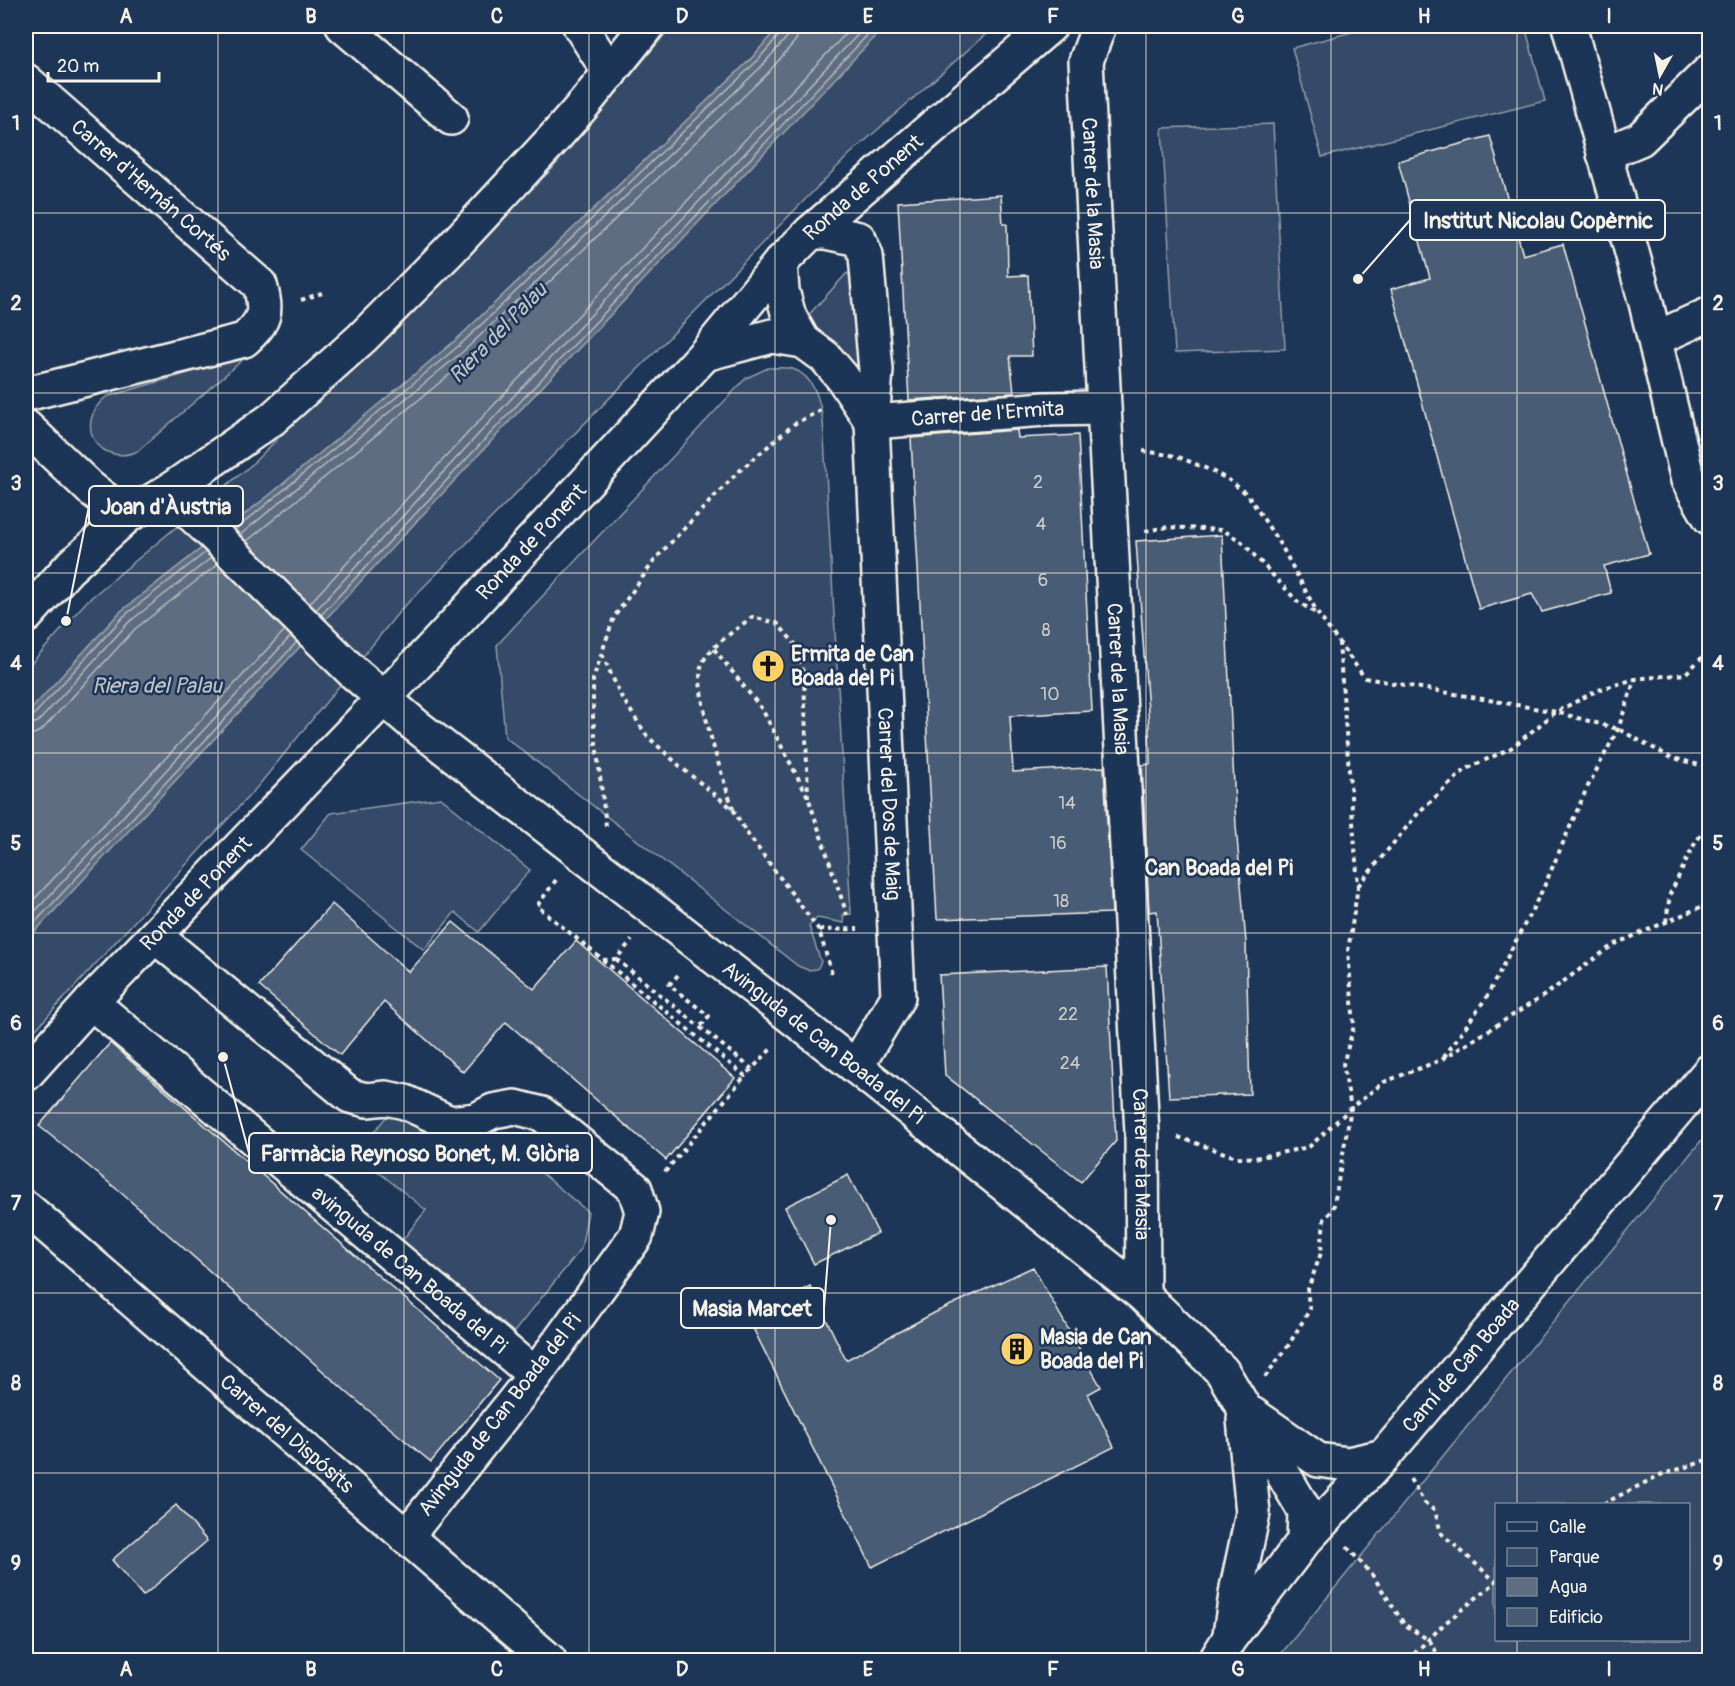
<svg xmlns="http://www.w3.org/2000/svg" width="1735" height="1686" font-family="Pangolin,sans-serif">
<rect width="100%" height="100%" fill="#1d3557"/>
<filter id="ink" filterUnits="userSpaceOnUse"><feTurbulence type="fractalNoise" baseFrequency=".0167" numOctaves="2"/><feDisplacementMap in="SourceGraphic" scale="12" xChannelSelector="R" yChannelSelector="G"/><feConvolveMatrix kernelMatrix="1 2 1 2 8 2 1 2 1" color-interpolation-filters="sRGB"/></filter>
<g filter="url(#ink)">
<g fill="#354a67" stroke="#949ea8" stroke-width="1.5" fill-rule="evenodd">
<path d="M672,26H779L751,59L457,339L272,493L120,612L26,715V669L87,601L250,466L552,169Z"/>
<path d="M885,26H995L849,155L399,612L259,785L26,1040V941L521,409Z"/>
<path d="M1374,26H1525L1545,101L1322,157L1292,48Z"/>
<path d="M1273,124L1285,349L1175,353L1162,128Z"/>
<path d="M847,273L856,280L860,374L804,320Z"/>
<path d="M247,356L138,451C99,468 72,424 106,397Z"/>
<path d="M768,368C775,368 786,367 793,369C814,376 820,401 823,420L851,914L843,915L844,923L817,918L809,926L821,962L817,969L808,970L798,966L505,737L497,645L746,378Z"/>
<path d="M441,798L530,870L479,932L455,912L424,950L301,850L331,813Z"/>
<path d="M391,1111L405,1114L466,1159L499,1137L588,1212L581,1249L514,1332L401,1242L426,1210L356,1154Z"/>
<path d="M1709,1131V1660H1276ZM1496,1504H1688V1640H1496Z"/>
</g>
<path fill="#5e6d82" stroke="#9aa2ab" stroke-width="1.5" d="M779,26H885L521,409L26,941V715L120,612L272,493L457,339L751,59Z"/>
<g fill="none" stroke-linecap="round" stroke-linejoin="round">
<g stroke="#b8bcbf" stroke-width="1.5">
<path d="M235,530L461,344L755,63L782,32L783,26"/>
<path d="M240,535L466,349L760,68L788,36L791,26"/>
<path d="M246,542L472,356L767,74L796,40L800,26"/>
<path d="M309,604L505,393L853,26"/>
<path d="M316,610L511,399L866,26"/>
<path d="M321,615L517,405L876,26"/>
<path d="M26,719L32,717L124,616L206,552"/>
<path d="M26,726L38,722L129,622L211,558"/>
<path d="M26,735L34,734L42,730L135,629L218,564"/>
<path d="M26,908L285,630"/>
<path d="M26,921L291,636"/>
<path d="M26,932L297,642"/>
</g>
</g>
<g fill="#485b74" stroke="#f4f1e8" stroke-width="1.5">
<path d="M1490,136L1523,255L1563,244L1649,554L1604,566L1611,593L1542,612L1532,594L1479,609L1391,289L1430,278L1398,161Z"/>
<path d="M1001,195L1003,224H1007L1008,276L1028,275L1032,356H1010L1014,393L909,400L898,202Z"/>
<path d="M1017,430L1018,438L1078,435L1092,711L1010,716L1013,772L1104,767L1112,913L937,919L911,438Z"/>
<path d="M1222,535L1236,826L1246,943L1250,1094L1169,1097L1157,911L1149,912L1142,765L1150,764L1149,726L1136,541Z"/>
<path d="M332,904L409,972L453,922L534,989L576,941L735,1078L666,1160L506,1022L463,1072L384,1002L340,1055L259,986Z"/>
<path d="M1107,967L1116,1141L1081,1182L945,1075L939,975Z"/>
<path d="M110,1043L499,1380L431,1462L350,1395L119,1191L39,1126Z"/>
<path d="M848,1175L878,1233L814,1264L785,1207Z"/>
<path d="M1033,1267L1101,1387L1088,1394L1114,1447L872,1567L748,1318L810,1286L846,1360L936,1312Z"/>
<path d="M176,1505L207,1541L143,1596L112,1560Z"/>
</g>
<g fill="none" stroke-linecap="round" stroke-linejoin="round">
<g stroke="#f4f1e8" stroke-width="38">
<g id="minor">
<path d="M343,26L451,118"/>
<path d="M580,26L610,73"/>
<path id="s1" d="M1099,26L1086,61L1142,1133L1143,1295"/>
<path d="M1569,26L1646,303L1688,480L1710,518"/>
<path id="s2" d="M26,81L260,285C267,312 266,320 244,340L26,394"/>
<path d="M1604,154L1640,139L1710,71"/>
<path id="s3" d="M811,232H826L859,239L866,256L876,370L872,422L898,997L856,1067"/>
<path d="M780,263L782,291L789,316L803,341"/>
<path d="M1655,339L1710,314"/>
<path d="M705,354L772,336L803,341L825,357L842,377L872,422"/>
<path id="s4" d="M872,422L1045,409L1103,408"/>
<path d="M26,427L90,488L127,516"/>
<path id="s5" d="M167,492L213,534L353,672L415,725L856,1067L1143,1295L1222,1371L1305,1511L1304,1541"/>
<path d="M155,936L350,1096L367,1100L386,1098L405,1102L450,1123L476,1120L493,1111L515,1107L542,1114L635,1189L642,1212L636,1236L535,1375L406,1537"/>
<path id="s6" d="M91,1002L535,1375"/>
<path id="s7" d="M26,1074L91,1002L438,642L705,354L780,263L811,232L1050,26"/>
<path id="s8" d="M26,1208L549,1660"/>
<path d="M1252,1414L1318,1460L1348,1464L1384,1456"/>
<path d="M1230,1634L1237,1588L1253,1513L1244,1419"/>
<path id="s9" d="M1216,1660L1229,1639L1304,1541L1384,1456L1710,1071"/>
</g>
</g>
<g stroke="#f4f1e8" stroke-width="38">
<path id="secondary" d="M26,616L68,569L127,516L167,492L272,419L362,338L450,250L557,135L585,103L647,26"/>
</g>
<g stroke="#f4f1e8" stroke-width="4" stroke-dasharray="4.5 4.5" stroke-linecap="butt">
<path d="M301,300L322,293"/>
<path d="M1143,451L1176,456L1210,470L1229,480L1248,495L1283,549L1318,614L1365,678L1556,712L1618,729L1670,757L1710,768"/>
<path d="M1145,531L1168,527L1223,530L1242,542L1297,601L1317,614"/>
<path d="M714,649L762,709L808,797L847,915"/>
<path d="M602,654L621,696L647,736L683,769L733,809L746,832L819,930L832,974"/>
<path d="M733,809C724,781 692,689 702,664C708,648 738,628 752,617L777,623L795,644L804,675L808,797"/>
<path d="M606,826L593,718V679L614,617L657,557L737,473L794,424L821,410"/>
<path d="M556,880L537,906L745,1076L772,1048"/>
<path d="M1358,886L1420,811L1466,769L1511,748L1556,712L1598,690L1635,679L1685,674L1710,650"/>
<path d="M1666,922L1670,894L1694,845L1710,821"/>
<path d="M819,930L858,929"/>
<path d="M616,959L753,1070"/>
<path d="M603,960L616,959L632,940"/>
<path d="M678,975L669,985L709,1016L700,1027"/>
<path d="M1444,1057L1486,998L1543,889L1586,790L1618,729L1635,679"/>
<path d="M1178,1137L1236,1157L1255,1158L1309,1147L1351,1108L1384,1082L1441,1060L1545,995L1613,945L1710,903"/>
<path d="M665,1172L745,1076"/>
<path d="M1265,1377L1288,1346L1310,1309L1307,1292L1321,1253L1324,1219L1333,1210L1351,1108L1343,1064L1354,1026L1348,951L1358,886L1339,643"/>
<path d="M1410,1479L1425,1503L1435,1511L1441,1533L1496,1582"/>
<path d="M1603,1504L1660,1475L1699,1463L1710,1458"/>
<path d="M1347,1547L1373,1576L1404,1624L1430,1641L1441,1660"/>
<path d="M1408,1660L1445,1623L1496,1582"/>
</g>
<use href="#minor" stroke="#1d3557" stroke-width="33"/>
<use href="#secondary" stroke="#1d3557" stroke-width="33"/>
</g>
</g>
<path fill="none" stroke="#f4f1e8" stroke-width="1.5" stroke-opacity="0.55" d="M218,26V1660M404,26V1660M589,26V1660M775,26V1660M960,26V1660M1146,26V1660M1331,26V1660M1517,26V1504M26,213H1710M26,393H1710M26,573H1710M26,753H1710M26,933H1710M26,1113H1710M26,1293H1710M26,1473H1710M1517,1640V1660"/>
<defs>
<g id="church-disc" transform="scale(1.725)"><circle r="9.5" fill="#ffd166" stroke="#1d3557"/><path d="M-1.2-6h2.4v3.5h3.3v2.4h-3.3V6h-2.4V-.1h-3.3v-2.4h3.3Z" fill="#111"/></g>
<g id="building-disc" transform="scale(1.725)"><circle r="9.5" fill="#ffd166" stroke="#1d3557"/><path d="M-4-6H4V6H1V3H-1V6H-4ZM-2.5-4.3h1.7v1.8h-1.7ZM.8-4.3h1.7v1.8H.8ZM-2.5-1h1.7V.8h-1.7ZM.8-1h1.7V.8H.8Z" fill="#111"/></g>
</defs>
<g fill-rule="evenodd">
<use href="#church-disc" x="768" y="666"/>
<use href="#building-disc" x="1017" y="1349"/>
</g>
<g text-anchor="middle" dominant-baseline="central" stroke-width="5" stroke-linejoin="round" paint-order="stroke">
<g font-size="18" fill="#c9cccb">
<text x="1038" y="482">2</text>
<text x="1041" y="524">4</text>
<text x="1043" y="580">6</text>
<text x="1046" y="630">8</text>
<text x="1050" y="694">10</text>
<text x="1067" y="803">14</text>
<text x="1058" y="843">16</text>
<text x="1061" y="901">18</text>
<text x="1068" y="1014">22</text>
<text x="1070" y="1063">24</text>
</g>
<g font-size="21" fill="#f4f1e8" stroke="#1d3557">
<text stroke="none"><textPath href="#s7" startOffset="1220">Ronda de Ponent</textPath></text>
<text stroke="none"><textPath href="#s2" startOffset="166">Carrer d'Hernán Cortés</textPath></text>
<text stroke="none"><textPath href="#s1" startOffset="170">Carrer de la Masia</textPath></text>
<text stroke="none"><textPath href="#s4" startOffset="116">Carrer de l'Ermita</textPath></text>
<text stroke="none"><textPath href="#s7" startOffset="734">Ronda de Ponent</textPath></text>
<text stroke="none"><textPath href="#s1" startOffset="656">Carrer de la Masia</textPath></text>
<text stroke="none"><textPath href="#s3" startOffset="616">Carrer del Dos de Maig</textPath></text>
<text stroke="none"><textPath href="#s7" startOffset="248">Ronda de Ponent</textPath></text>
<text stroke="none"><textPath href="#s5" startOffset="858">Avinguda de Can Boada del Pi</textPath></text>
<text stroke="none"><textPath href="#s1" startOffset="1142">Carrer de la Masia</textPath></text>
<text stroke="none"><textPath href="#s6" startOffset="416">avinguda de Can Boada del Pi</textPath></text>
<text stroke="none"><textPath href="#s9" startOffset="384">Camí de Can Boada</textPath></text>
<text transform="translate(500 1415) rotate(-52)">Avinguda de Can Boada del Pi</text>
<text stroke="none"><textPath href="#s8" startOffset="345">Carrer del Dispósits</textPath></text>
</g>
<g font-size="21" font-weight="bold" fill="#f4f1e8" stroke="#1d3557" text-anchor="start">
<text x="791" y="654">Ermita de Can<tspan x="791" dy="24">Boada del Pi</tspan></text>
<text x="1040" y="1337">Masia de Can<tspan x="1040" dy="24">Boada del Pi</tspan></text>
</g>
<g font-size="22" font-style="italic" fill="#c0c3c4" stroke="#1d3557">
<text transform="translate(498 333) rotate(-46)">Riera del Palau</text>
<text x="157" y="686">Riera del Palau</text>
</g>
<g font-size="22" font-weight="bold" fill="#f4f1e8" stroke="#1d3557">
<text x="1219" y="868">Can Boada del Pi</text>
</g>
</g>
<path fill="none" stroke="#f4f1e8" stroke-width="2" d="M1358 279L1410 220M66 621L89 506M223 1057L249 1153M831 1220L824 1308"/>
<g fill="#f4f1e8" stroke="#1d3557" stroke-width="2">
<circle cx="1358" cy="279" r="6"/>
<circle cx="66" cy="621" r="6"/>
<circle cx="223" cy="1057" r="6"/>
<circle cx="831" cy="1220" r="6"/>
</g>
<g fill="#1d3557" stroke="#f4f1e8" stroke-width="2">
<rect x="1410" y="200" width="255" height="40" rx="6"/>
<rect x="89" y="486" width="154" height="40" rx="6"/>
<rect x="249" y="1133" width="343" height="40" rx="6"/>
<rect x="681" y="1288" width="143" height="40" rx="6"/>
</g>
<g font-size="22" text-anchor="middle" font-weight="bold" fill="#f4f1e8">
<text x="1538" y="228">Institut Nicolau Copèrnic</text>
<text x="166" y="514">Joan d'Àustria</text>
<text x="420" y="1161">Farmàcia Reynoso Bonet, M. Glòria</text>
<text x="752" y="1316">Masia Marcet</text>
</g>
<rect width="1735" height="1686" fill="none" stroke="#1d3557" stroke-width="66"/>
<rect x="1495" y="1503" width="195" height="138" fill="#1d3557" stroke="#738091" stroke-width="1.5"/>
<rect x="1507" y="1522" width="30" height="9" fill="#1d3557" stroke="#738091" stroke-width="1.5"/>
<text x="1549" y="1533" font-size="18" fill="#f4f1e8">Calle</text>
<rect x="1507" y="1548" width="30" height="18" fill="#354a67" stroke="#738091" stroke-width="1.5"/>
<text x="1549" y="1563" font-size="18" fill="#f4f1e8">Parque</text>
<rect x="1507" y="1578" width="30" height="18" fill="#5e6d82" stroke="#738091" stroke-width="1.5"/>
<text x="1549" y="1593" font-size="18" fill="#f4f1e8">Agua</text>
<rect x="1507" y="1608" width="30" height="18" fill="#485b74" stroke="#738091" stroke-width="1.5"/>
<text x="1549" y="1623" font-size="18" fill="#f4f1e8">Edificio</text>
<g transform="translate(1660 75) rotate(189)" stroke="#1d3557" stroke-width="4.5" paint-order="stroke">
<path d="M0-4.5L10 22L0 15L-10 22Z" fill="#f4f1e8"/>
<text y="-9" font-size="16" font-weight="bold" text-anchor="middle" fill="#f4f1e8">N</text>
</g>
<path d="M48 72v9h111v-9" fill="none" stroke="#f4f1e8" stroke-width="3"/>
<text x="57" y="72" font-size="18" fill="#f4f1e8" stroke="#1d3557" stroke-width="4.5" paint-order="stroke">20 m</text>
<rect x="33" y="33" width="1669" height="1620" fill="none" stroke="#f4f1e8" stroke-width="2"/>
<g font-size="20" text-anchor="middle" font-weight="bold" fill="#f4f1e8">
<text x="126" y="23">A</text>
<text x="311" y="23">B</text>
<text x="497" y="23">C</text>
<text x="682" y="23">D</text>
<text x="868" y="23">E</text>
<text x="1053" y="23">F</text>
<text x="1238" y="23">G</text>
<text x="1424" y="23">H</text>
<text x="1609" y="23">I</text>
<text x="16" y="130">1</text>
<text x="1718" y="130">1</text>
<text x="16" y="310">2</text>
<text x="1718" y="310">2</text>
<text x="16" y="490">3</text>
<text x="1718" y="490">3</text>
<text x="16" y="670">4</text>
<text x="1718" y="670">4</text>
<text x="16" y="850">5</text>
<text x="1718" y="850">5</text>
<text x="16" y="1030">6</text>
<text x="1718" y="1030">6</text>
<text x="16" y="1210">7</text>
<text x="1718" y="1210">7</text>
<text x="16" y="1390">8</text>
<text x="1718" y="1390">8</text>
<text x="16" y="1570">9</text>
<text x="1718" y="1570">9</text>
<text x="126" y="1676">A</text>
<text x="311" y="1676">B</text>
<text x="497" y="1676">C</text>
<text x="682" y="1676">D</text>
<text x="868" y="1676">E</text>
<text x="1053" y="1676">F</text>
<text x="1238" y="1676">G</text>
<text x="1424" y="1676">H</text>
<text x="1609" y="1676">I</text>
</g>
</svg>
